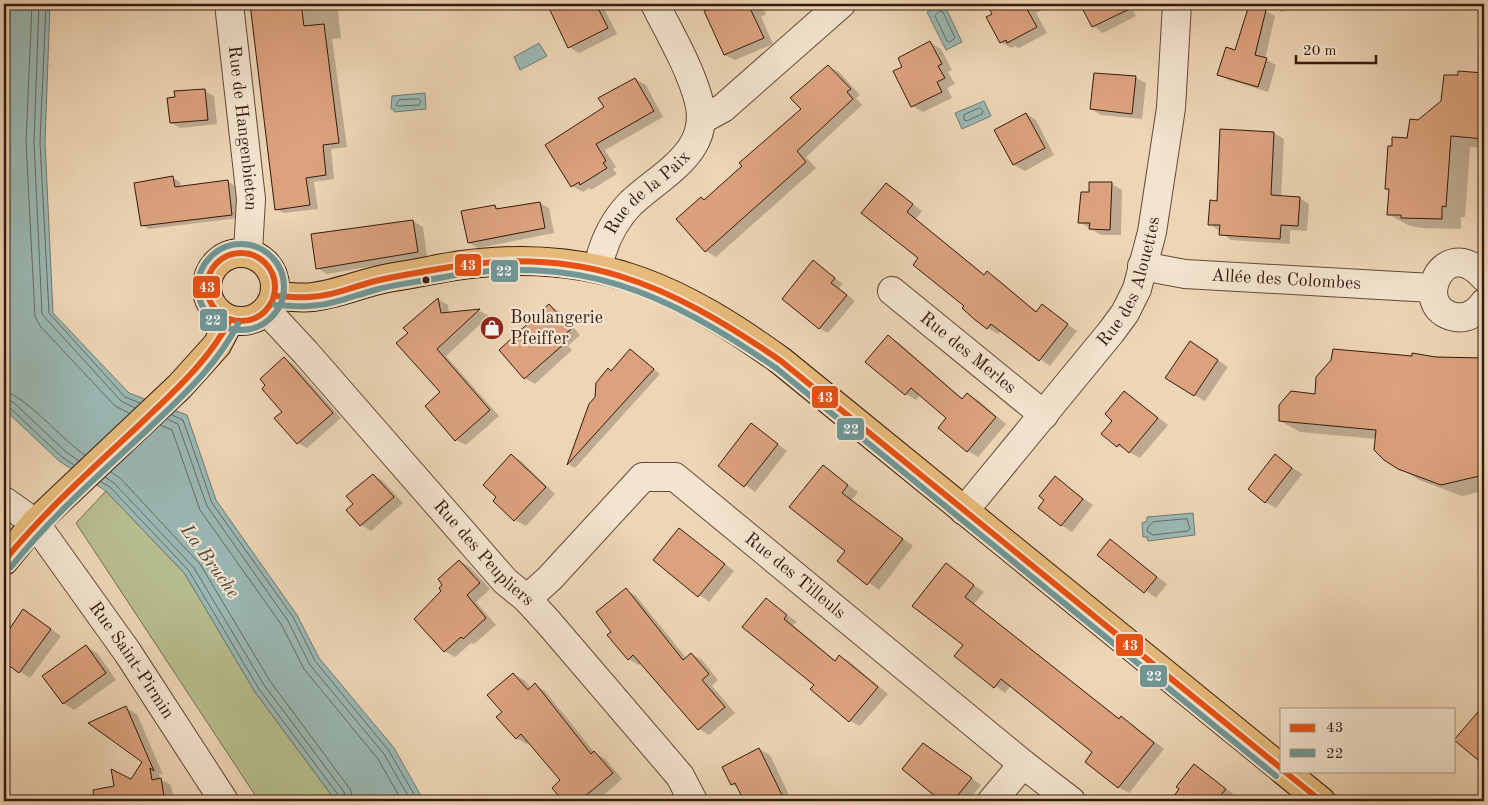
<svg xmlns="http://www.w3.org/2000/svg" width="1488" height="805" font-family="'Old Standard TT',serif">
<rect width="100%" height="100%" fill="#edd5b5"/>
<filter id="stains"><feTurbulence type="fractalNoise" baseFrequency=".004" numOctaves="4"/><feColorMatrix values="0 0 0 0 .2 0 0 0 0 .09 0 0 0 0 .02 0 0 0 .5 -.17"/></filter>
<radialGradient id="worn" r=".72"><stop offset=".6" stop-color="#630" stop-opacity="0"/><stop offset="1" stop-color="#630" stop-opacity=".3"/></radialGradient>
<path fill="#b7bd8e" stroke="#766c4e" d="M106,491L185,574L255,692L336,801H259L76,523Z"/>
<g fill="#9ab8b4" stroke="#727971">
<path d="M4,4H50L45,142L53,313L129,393L187,415L216,500L297,615L319,658L394,748L424,801H336L255,692L185,574L106,491L59,461L4,409Z"/>
<path d="M944,4L962,42L946,50L927,12Z"/>
<path d="M539,43L547,56L520,70L514,57Z"/>
<path d="M425,93L426,109L394,112V109H391L392,96Z"/>
<path d="M984,101L991,116L962,129L955,113Z"/>
<path d="M1193,513L1195,535L1148,541L1147,537H1143L1142,523L1147,521V517Z"/>
</g>
<g fill="#0003">
<path d="M251,4H337L341,38L332,39L347,147L331,149L334,179L314,182L318,209L284,213L276,209Z"/>
<path d="M554,4H602L617,34L579,53L569,47L550,6Z"/>
<path d="M717,4H761L766,14L761,17L773,44L735,60L724,55Z"/>
<path d="M988,4H1038L1039,7L1041,4H1045L1047,7L1036,13L1047,33L1019,48L1015,46L1011,48L1001,42L994,15Z"/>
<path d="M1081,4H1130L1136,16L1103,33L1093,26Z"/>
<path d="M1270,4H1303L1282,12Z"/>
<path d="M1266,11L1275,16L1265,59L1276,65L1268,92L1229,80L1219,74Z"/>
<path d="M930,43L941,49L952,70L948,72L955,84L947,88L952,98L923,112L912,106L903,67Z"/>
<path d="M829,67L839,72L860,95L856,98L862,105L806,157L816,168L716,257L706,251L678,220L701,198L705,200L802,109Z"/>
<path d="M1459,73L1484,74V148L1470,147L1465,217H1461V229L1421,228L1408,225L1388,214L1390,191L1386,188L1393,147L1408,139L1419,121L1443,101L1459,77Z"/>
<path d="M1136,78L1146,83L1142,119L1101,115L1091,109Z"/>
<path d="M635,79L646,85L663,117L605,150L616,167L613,169L617,174L591,190L589,188L583,192L572,186L546,145L605,108Z"/>
<path d="M205,91L214,96L217,124L180,128L171,123Z"/>
<path d="M1026,114L1036,120L1054,155L1025,171L1014,165L996,130Z"/>
<path d="M1274,133L1284,139L1281,197L1299,198L1309,204L1307,231L1290,230V244L1231,240L1210,224Z"/>
<path d="M173,178L180,182L181,187L228,181L235,186L239,218L149,229L142,225Z"/>
<path d="M887,184L922,211L916,219L985,275L987,273L998,279L1037,312L1042,306L1077,331L1050,366L1001,331L998,334L988,328L920,258Z"/>
<path d="M1112,184L1122,190L1121,235H1101L1079,222L1090,194Z"/>
<path d="M540,203L549,208L554,233L478,248L469,243L495,206L500,209Z"/>
<path d="M413,221L423,227L427,257L327,274L317,268Z"/>
<path d="M813,262L843,284L839,288L855,301L828,333L819,328Z"/>
<path d="M438,299L448,305L449,313L480,311L489,316L446,356L499,416L466,445L456,440L442,393L405,328Z"/>
<path d="M549,306L559,311L580,335L568,346L572,350L535,384L525,378L500,350Z"/>
<path d="M888,336L898,342L963,399L967,394L978,400L1006,424L978,457L968,451L948,417L921,394L916,400L906,394Z"/>
<path d="M1201,349L1228,367L1205,401L1194,395Z"/>
<path d="M630,350L660,374L575,468L569,465L590,404L612,372Z"/>
<path d="M1413,355L1484,360V491L1462,496L1419,480L1399,467L1376,439L1300,432L1280,421L1316,396L1413,358Z"/>
<path d="M284,359L293,364L341,418L307,448L298,443L283,412Z"/>
<path d="M1125,392L1168,425L1140,458L1118,446L1103,434L1114,420Z"/>
<path d="M752,425L787,451L755,492L719,466Z"/>
<path d="M512,455L522,462L555,494L526,526L515,520L494,501Z"/>
<path d="M1275,456L1302,474L1276,508L1265,502Z"/>
<path d="M824,467L858,492L852,500L913,546L879,590L839,561L846,551Z"/>
<path d="M373,475L383,481L403,503L371,531L361,525L348,510L355,505Z"/>
<path d="M1055,478L1093,505L1072,532L1061,525L1046,499Z"/>
<path d="M680,529L734,571L709,602L655,560Z"/>
<path d="M1110,541L1167,584L1156,598L1098,555Z"/>
<path d="M460,561L470,567L490,589L476,602L496,625L474,644L471,643L455,657L444,651L443,591Z"/>
<path d="M946,565L984,592L974,604L1120,719L1132,724L1164,749L1129,793L1118,787L1094,752L1011,685L1005,693L956,656L965,645Z"/>
<path d="M626,590L636,596L687,659L692,654L702,660L718,680L712,686L735,713L709,735L699,729L641,663L639,665L628,659L613,632Z"/>
<path d="M766,600L797,622L793,625L836,661L840,656L850,662L888,694L860,726L850,721L816,685Z"/>
<path d="M24,611L61,636L30,678L4,661V638Z"/>
<path d="M86,646L97,653L116,680L74,710L63,703Z"/>
<path d="M513,674L524,680L531,688L535,685L545,691L595,753L605,759L622,779L597,801H565L554,788L562,780L530,742L527,744L516,738L504,712Z"/>
<path d="M1484,707V763L1456,739Z"/>
<path d="M126,708L137,714L163,775L159,773L160,779L171,785L174,801H118L113,771L132,781L144,762Z"/>
<path d="M4,732L7,734L4,740Z"/>
<path d="M759,749L770,755L792,801H745L738,788L732,784Z"/>
<path d="M934,751L981,785L968,801H943L903,769Z"/>
<path d="M1194,766L1236,796L1232,801H1172Z"/>
</g>
<g fill="none" stroke-linecap="round" stroke-linejoin="round">
<g stroke="#686960" stroke-width="1">
<path d="M32,4L26,142L35,316L40,326L115,406L129,413"/>
<path d="M39,4L34,142L42,314L121,401L135,408"/>
<path d="M46,4L40,142L49,313L125,397L140,403"/>
<path d="M940,11L943,12L955,38L950,42L947,41L935,16Z"/>
<path d="M418,99L421,101L419,105L399,106L396,105L399,100Z"/>
<path d="M980,108L983,111L982,114L967,121L964,120V115Z"/>
<path d="M4,392C22,392 65,443 85,455"/>
<path d="M4,399L13,402L66,452L79,461"/>
<path d="M4,405L9,407L62,457L74,465"/>
<path d="M172,415L183,420L212,503L293,617L315,661L389,751L418,801"/>
<path d="M167,419L178,424L207,506L288,621L310,665L384,754L411,801"/>
<path d="M160,425L172,430L200,510L281,624L304,669L378,759L402,801"/>
<path d="M111,472L120,478L200,564L270,681L350,789L354,801"/>
<path d="M105,477L114,483L194,568L264,685L344,792L346,801"/>
<path d="M101,482L110,487L189,571L259,689L339,796L340,801"/>
<path d="M1187,519L1190,529L1188,531L1153,535L1147,531L1148,527L1153,522Z"/>
</g>
</g>
<g fill="#dca27e" stroke="#351a0d">
<path d="M250,4H301L304,26L324,24L339,143L323,145L326,175L306,178L310,205L275,210Z"/>
<path d="M547,4H596L608,28L568,48Z"/>
<path d="M722,4H748L764,38L724,55L704,11Z"/>
<path d="M987,4H1024L1037,27L1007,43L1006,40L1000,43L986,17L992,14Z"/>
<path d="M1080,4H1140L1092,27Z"/>
<path d="M1249,5L1266,10L1255,55L1267,58L1258,87L1217,75L1226,47L1235,50Z"/>
<path d="M930,41L942,64L938,66L945,78L937,82L942,92L911,107L893,71L902,67L898,58Z"/>
<path d="M828,65L851,89L847,92L853,99L797,151L806,162L705,252L676,219L701,197L704,200L742,166L739,163L801,109L790,98Z"/>
<path d="M1458,71L1484,73V139L1451,136L1446,207L1442,206V219L1401,218V215H1387L1389,189H1385L1388,146H1392V137L1407,138L1410,119L1418,120L1441,101L1444,75H1458Z"/>
<path d="M1094,73L1136,76L1132,114L1090,109Z"/>
<path d="M635,78L654,111L596,144L606,161L603,163L607,168L580,185L579,182L571,187L545,145L604,107L598,98Z"/>
<path d="M205,89L208,120L170,123L167,98L175,97L174,91Z"/>
<path d="M1026,113L1045,148L1013,165L994,130Z"/>
<path d="M1220,129L1274,132L1271,195L1300,197L1298,226L1281,225L1280,239L1219,235L1220,225H1208L1210,200L1217,201Z"/>
<path d="M173,176L175,187L228,180L232,215L141,226L134,183Z"/>
<path d="M1089,182H1112L1110,230L1089,229L1090,223H1078L1081,192H1089Z"/>
<path d="M886,183L913,204L907,212L984,275L987,271L1036,312L1042,304L1068,324L1039,361L991,324L987,329L974,319L962,308L964,306L913,265L918,258L861,213Z"/>
<path d="M540,202L545,228L468,243L461,211L495,205L496,209Z"/>
<path d="M413,220L418,252L316,269L311,234Z"/>
<path d="M813,260L835,278L831,283L847,295L819,329L782,299Z"/>
<path d="M438,298L441,313L480,309L437,349L490,410L455,441L425,406L440,392L396,343L408,333L403,328Z"/>
<path d="M549,304L571,329L559,340L564,344L524,379L499,350Z"/>
<path d="M888,335L962,399L967,393L996,417L967,452L938,428L946,418L911,388L905,395L865,362Z"/>
<path d="M1190,341L1218,360L1194,396L1165,378Z"/>
<path d="M630,349L654,369L567,465L589,404L595,397L596,383L608,368L611,371Z"/>
<path d="M1333,349L1412,356V353L1436,357L1484,358V475L1441,485L1398,469L1384,460L1374,450L1376,430L1279,421V405L1291,391L1315,394L1316,377L1331,360Z"/>
<path d="M284,357L333,413L297,444L274,418L282,412L262,389L265,385L260,379Z"/>
<path d="M1124,391L1158,418L1129,453L1119,444L1117,447L1101,434L1112,421L1105,414Z"/>
<path d="M751,423L778,444L744,487L718,466Z"/>
<path d="M511,454L546,487L514,521L493,501L496,497L483,485Z"/>
<path d="M1275,454L1292,468L1265,503L1248,489Z"/>
<path d="M823,465L848,485L842,493L903,539L867,585L837,561L845,551L789,507Z"/>
<path d="M373,474L394,497L360,526L346,510L353,504L346,496Z"/>
<path d="M1055,476L1083,499L1061,526L1038,508L1044,500L1039,496Z"/>
<path d="M679,528L725,564L698,597L653,560Z"/>
<path d="M1110,539L1157,577L1144,593L1097,555Z"/>
<path d="M459,560L480,583L467,595L486,618L463,639L461,637L444,652L414,619L441,591L439,588L442,585L438,579Z"/>
<path d="M946,563L974,585L965,597L1119,719L1121,716L1154,743L1118,788L1085,762L1092,752L1001,679L994,688L954,656L963,645L912,606Z"/>
<path d="M626,588L683,660L691,653L709,674L702,680L725,707L698,730L633,655L628,660L607,635L611,632L596,612Z"/>
<path d="M766,598L787,615L784,619L835,661L839,655L878,687L849,722L810,689L814,685L742,627Z"/>
<path d="M23,609L51,629L19,673L4,662V637Z"/>
<path d="M86,645L106,673L63,704L42,676Z"/>
<path d="M513,673L528,690L535,683L591,754L594,751L613,773L579,801H563L552,788L560,780L521,734L516,739L496,717L502,712L487,695Z"/>
<path d="M1484,705V765L1454,740Z"/>
<path d="M126,706L154,771L150,768L152,780L161,778L164,796L173,801H94L93,790L114,786L111,769L131,779L142,762L88,723Z"/>
<path d="M923,743L972,778L953,801H941L902,769Z"/>
<path d="M759,748L782,795L769,801H744L735,783L731,785L722,767Z"/>
<path d="M1194,764L1226,789L1216,801H1170L1179,789L1176,787Z"/>
</g>
<g fill="none" stroke-linecap="round" stroke-linejoin="round">
<g stroke="#634937" stroke-width="30">
<g id="minor">
<path id="s1" d="M229,4L251,199L248,252"/>
<path d="M701,120L723,108L841,4"/>
<path id="s2" d="M1142,266L1185,274L1432,288"/>
<path id="s3" d="M598,267C603,244 614,220 631,203C663,173 714,151 698,98C689,66 670,34 655,4"/>
<path d="M1484,277C1444,231 1409,308 1455,317C1467,319 1477,313 1484,303"/>
<path id="s4" d="M892,291L1044,415"/>
<path id="s5" d="M267,311L306,353L505,581L527,599L549,623L680,776L693,801"/>
<path id="s6" d="M4,501L35,523L128,653L224,801"/>
<path id="s7" d="M964,511L1111,332L1125,313L1137,289L1152,232L1171,108L1177,4"/>
<path id="s8" d="M527,599L550,578L643,477H675L1023,764L1071,801"/>
<path d="M992,801L1023,764"/>
</g>
</g>
<g stroke="#351a0d" stroke-width="30">
<g id="major">
<circle cx="241" cy="287" r="34"/>
<path d="M275,296C287,296 301,299 313,297C340,294 366,281 394,277C422,273 451,265 480,263C603,251 684,291 781,361L1282,769"/>
<path d="M4,561L35,523L180,386L217,345L230,320"/>
<path d="M1284,771L1321,801"/>
</g>
</g>
<use href="#minor" stroke="#f3e4cf" stroke-width="28"/>
<use href="#major" stroke="#e6ba7a" stroke-width="28"/>
<g stroke="#f3e4cf" stroke-width="10">
<g id="bus-1">
<circle cx="241" cy="287" r="34"/>
<path d="M275,296C286,296 298,298 309,297C332,296 353,287 375,281C396,276 417,273 438,269C578,243 668,283 781,361L1282,769"/>
<path d="M4,561C45,511 91,470 138,426C172,393 208,362 230,320"/>
<path d="M1284,771L1321,801"/>
</g>
</g>
<g stroke="#f3e4cf" stroke-width="10">
<g id="bus-2">
<circle cx="241" cy="287" r="43"/>
<path d="M275,305C286,305 298,307 309,306C332,305 353,296 375,290C396,284 418,282 439,278C577,252 664,291 776,368L1276,776"/>
<path d="M11,567C51,517 99,475 146,431C181,397 215,368 238,324"/>
</g>
</g>
<use href="#bus-1" stroke="#e75113" stroke-width="6"/>
<use href="#bus-2" stroke="#709796" stroke-width="6"/>
</g>
<defs>
<g id="shop-disc" transform="scale(1.25)"><circle r="9.5" fill="#8f2418" stroke="#f3e4cf"/><path d="M-5-2.5h2.3a2.7 3.5 0 0 1 5.4 0H5L5.5 6h-11ZM-1.5-2.5h3a1.5 2.3 0 0 0-3 0Z" fill="#fff"/></g>
</defs>
<g fill-rule="evenodd">
<use href="#shop-disc" x="492" y="328"/>
</g>
<circle fill="#351a0d" stroke="#f3e4cf" stroke-width="2" cx="426" cy="280" r="4.5"/>
<g text-anchor="middle" dominant-baseline="central" stroke-width="4.5" stroke-linejoin="round" paint-order="stroke">
<g font-size="18" fill="#351a0d" stroke="#f3e4cf">
<text stroke="none"><textPath href="#s1" startOffset="125">Rue de Hangenbieten</textPath></text>
<text stroke="none"><textPath href="#s3" startOffset="92">Rue de la Paix</textPath></text>
<text stroke="none"><textPath href="#s7" startOffset="286">Rue des Alouettes</textPath></text>
<text stroke="none"><textPath href="#s2" startOffset="145">Allée des Colombes</textPath></text>
<text stroke="none"><textPath href="#s4" startOffset="98">Rue des Merles</textPath></text>
<text stroke="none"><textPath href="#s5" startOffset="325">Rue des Peupliers</textPath></text>
<text stroke="none"><textPath href="#s8" startOffset="356">Rue des Tilleuls</textPath></text>
<text stroke="none"><textPath href="#s6" startOffset="206">Rue Saint-Pirmin</textPath></text>
</g>
<g font-size="18" fill="#351a0d" stroke="#f3e4cf" text-anchor="start">
<text x="510" y="318">Boulangerie<tspan x="510" dy="21">Pfeiffer</tspan></text>
</g>
<g font-size="19" font-style="italic" fill="#53493f" stroke="#f3e4cf">
<text transform="translate(209 562) rotate(54)">La Bruche</text>
</g>
</g>
<g stroke="#f3e4cf" stroke-width="2">
<rect x="454" y="253" width="28" height="24" rx="5" fill="#e75113"/>
<rect x="490" y="259" width="29" height="24" rx="5" fill="#709796"/>
<rect x="192" y="275" width="29" height="24" rx="5" fill="#e75113"/>
<rect x="199" y="308" width="29" height="24" rx="5" fill="#709796"/>
<rect x="811" y="385" width="28" height="24" rx="5" fill="#e75113"/>
<rect x="836" y="417" width="29" height="24" rx="5" fill="#709796"/>
<rect x="1115" y="633" width="29" height="24" rx="5" fill="#e75113"/>
<rect x="1139" y="664" width="29" height="24" rx="5" fill="#709796"/>
</g>
<g font-size="14" text-anchor="middle" font-weight="bold" fill="#fff">
<text x="468" y="270">43</text>
<text x="504" y="276">22</text>
<text x="207" y="292">43</text>
<text x="213" y="325">22</text>
<text x="825" y="402">43</text>
<text x="851" y="434">22</text>
<text x="1130" y="650">43</text>
<text x="1154" y="681">22</text>
</g>
<rect width="1488" height="805" fill="none" stroke="#edd5b5" stroke-width="20"/>
<rect x="5" y="5" width="1478" height="795" fill="none" stroke="#351a0d" stroke-width="2.5"/>
<rect x="10" y="10" width="1468" height="785" fill="none" stroke="#351a0d"/>
<rect x="1280" y="708" width="175" height="65" fill="#f3e4cf" stroke="#a79381"/>
<rect x="1290" y="724" width="25" height="8" fill="#e75113" stroke="#a79381"/>
<text x="1326" y="732" font-size="15" fill="#351a0d">43</text>
<rect x="1290" y="749" width="25" height="8" fill="#709796" stroke="#a79381"/>
<text x="1326" y="758" font-size="15" fill="#351a0d">22</text>
<path d="M1296 55v8h80v-8" fill="none" stroke="#351a0d" stroke-width="2.5"/>
<text x="1303" y="55" font-size="15" fill="#351a0d" stroke="#f3e4cf" stroke-width="4" paint-order="stroke">20 m</text>
<rect width="100%" height="100%" filter="url(#stains)"/>
<rect width="100%" height="100%" fill="url(#worn)"/>
</svg>
